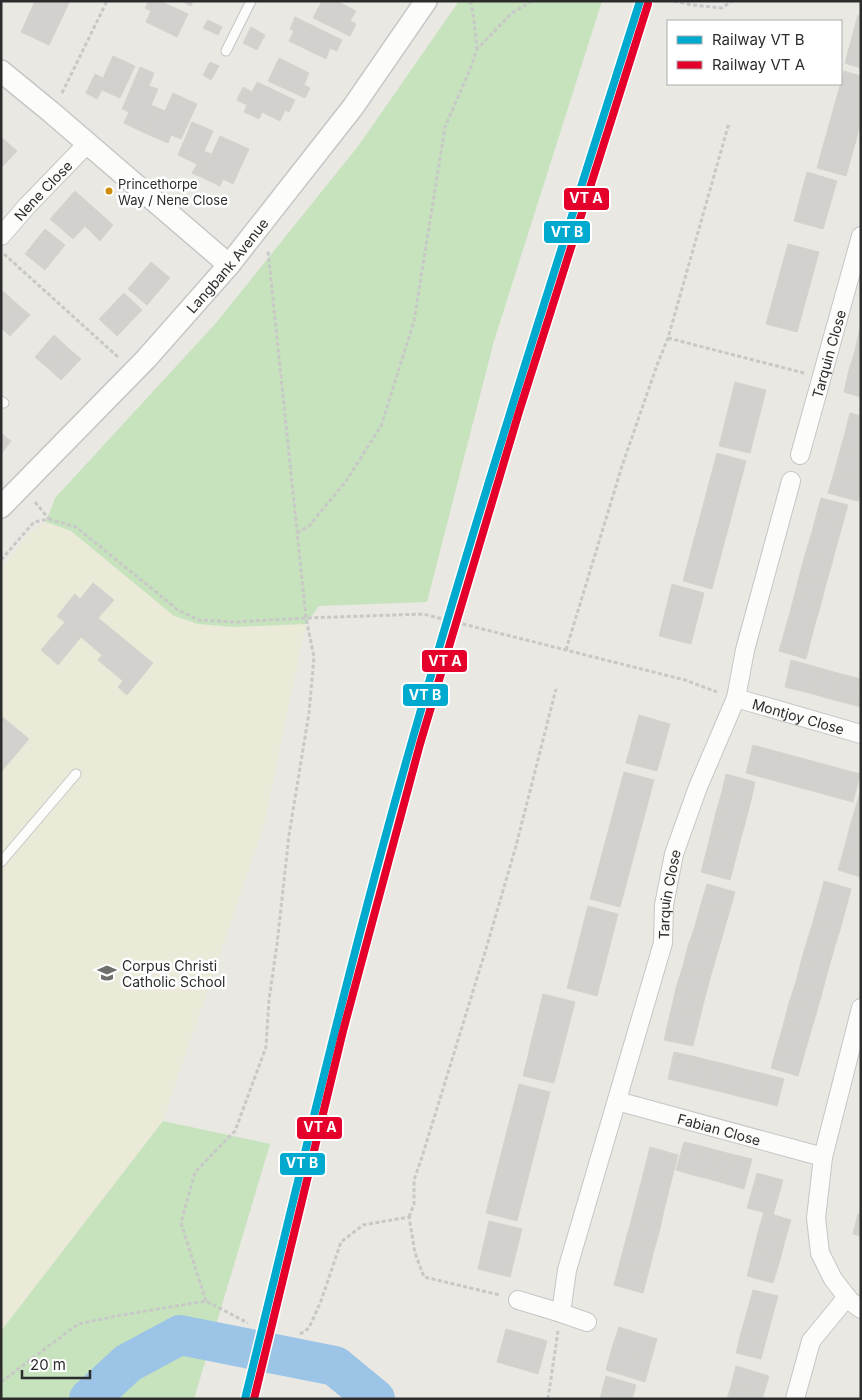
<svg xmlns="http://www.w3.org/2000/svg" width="862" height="1400" font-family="Inter,sans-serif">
<rect width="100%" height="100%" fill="#e9e8e2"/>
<path fill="#ebe9d8" d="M46,522L71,531L234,627L306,624L264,825L163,1121L1,1331V570L29,533Z"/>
<g fill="#c6e3be">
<path d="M459,1H602L494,341L427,602L319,606L306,624L234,627L198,624L174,616L71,531L46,522L55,498L216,323L359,145Z"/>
<path d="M163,1121L270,1144L194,1399H1V1331Z"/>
</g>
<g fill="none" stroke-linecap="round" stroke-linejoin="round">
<path stroke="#9bc4e6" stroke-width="40" d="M89,1399L128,1363L180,1335L335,1366L375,1399"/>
</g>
<g fill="#d2d1cd" stroke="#d4d3ce">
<path d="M35,1H55L67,7L60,22L32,8Z"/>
<path d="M55,1H70L67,7Z"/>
<path d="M149,1H160L188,14L177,37L146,22L151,11L145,8Z"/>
<path d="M182,1H193L191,6Z"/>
<path d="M322,1H337L356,11L350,21L356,24L350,36L313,18Z"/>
<path d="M32,8L60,22L49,45L21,32Z"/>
<path d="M858,15L861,16V68L845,63Z"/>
<path d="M295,17L342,40L337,51L330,48L326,59L289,41L294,31L290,29Z"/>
<path d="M208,20L222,27L218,35L203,28Z"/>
<path d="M251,27L265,35L257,50L243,43Z"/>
<path d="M113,56L135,66L120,98L102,90L97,99L86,93L95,74L103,78Z"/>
<path d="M279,58L309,73L304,85L310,88L305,98L268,81Z"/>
<path d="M210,62L219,66L211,80L203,75Z"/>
<path d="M140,67L154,73L149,86L158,89L151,105L158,108L147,134L124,123L129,112L122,109Z"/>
<path d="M844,71L861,76V122L846,176L817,168Z"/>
<path d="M257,82L295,100L289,112L285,110L280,121L262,112L259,119L244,112L247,105L237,100L243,87L252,92Z"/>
<path d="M173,93L197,104L181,139L171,135L168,143L147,134L158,108L165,111Z"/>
<path d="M192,122L213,131L204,151L211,154L201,177L192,173L197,164L178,155Z"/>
<path d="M220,136L249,149L233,184L223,179L220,186L201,177Z"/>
<path d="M2,138L17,151L1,168V139Z"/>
<path d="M807,172L837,181L823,229L794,221Z"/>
<path d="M75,191L113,225L100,241L85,226L73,239L50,219Z"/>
<path d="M45,229L65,245L45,270L25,254Z"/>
<path d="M788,244L819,252L797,332L766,324Z"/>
<path d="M151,262L170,278L147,305L128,289Z"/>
<path d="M3,291L17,304L1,321V294Z"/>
<path d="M124,293L142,310L117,336L99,319Z"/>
<path d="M17,304L30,315L10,336L1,328V321Z"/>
<path d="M860,328H861V353L855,351Z"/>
<path d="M54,335L68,348L49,369L35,357Z"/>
<path d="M68,348L81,359L61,380L49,369Z"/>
<path d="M855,351L861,353V373L849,370Z"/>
<path d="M849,370L861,373V397L844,392Z"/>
<path d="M735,382L766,390L750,453L719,446Z"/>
<path d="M850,413L861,416V437L845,433Z"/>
<path d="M1,433L11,441L1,454Z"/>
<path d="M845,433L861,437V456L840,451Z"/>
<path d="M840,451L861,456V480L834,473Z"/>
<path d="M717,453L746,461L712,589L683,581Z"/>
<path d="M834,473L861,480V489L858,501L828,493Z"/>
<path d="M821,498L848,505L843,523L816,516Z"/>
<path d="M816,516L843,523L838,540L812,532Z"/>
<path d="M812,532L838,540L832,563L805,555Z"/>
<path d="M805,555L832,563L826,584L799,577Z"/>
<path d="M799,577L826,584L821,604L794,597Z"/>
<path d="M93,583L114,600L98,618L153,663L127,695L118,687L123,681L98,660L102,655L81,637L58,665L41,650L65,622L57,616L75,594L80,599Z"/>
<path d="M672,584L704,593L691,644L659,636Z"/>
<path d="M794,597L821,604L815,624L789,616Z"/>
<path d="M789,616L815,624L806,659L779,651Z"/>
<path d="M791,660L820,668L813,694L785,687Z"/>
<path d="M820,668L841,674L834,700L813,694Z"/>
<path d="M841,674L861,679L854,705L834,700Z"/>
<path d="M861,682V707L854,705Z"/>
<path d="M639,715L670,724L657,771L626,763Z"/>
<path d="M1,716L29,739L1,772Z"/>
<path d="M753,745L860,774L853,802L746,773Z"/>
<path d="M624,772L654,780L620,907L590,899Z"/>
<path d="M726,774L755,782L751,800L722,792Z"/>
<path d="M722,792L751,800L746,820L716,812Z"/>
<path d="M860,793H861V829L850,826Z"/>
<path d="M716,812L746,820L740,841L711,833Z"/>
<path d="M850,826L861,829V851L845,846Z"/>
<path d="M711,833L740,841L735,861L706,853Z"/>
<path d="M845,846L861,851V877L838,870Z"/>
<path d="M706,853L735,861L730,880L701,872Z"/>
<path d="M824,881L851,889L846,908L819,900Z"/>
<path d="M707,884L735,892L729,913L701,904Z"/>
<path d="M819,900L846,908L840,930L813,922Z"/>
<path d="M701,904L729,913L723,934L695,926Z"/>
<path d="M588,906L618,914L597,996L567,988Z"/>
<path d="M813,922L840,930L834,949L807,941Z"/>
<path d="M695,926L723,934L717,954L688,946Z"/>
<path d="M807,941L834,949L828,970L801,962Z"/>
<path d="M688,946L717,954L711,975L683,966Z"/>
<path d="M801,962L828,970L823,989L796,982Z"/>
<path d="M683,966L711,975L705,997L676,988Z"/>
<path d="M796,982L823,989L817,1011L789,1003Z"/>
<path d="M676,988L705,997L701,1013L672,1006Z"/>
<path d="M543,994L575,1002L554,1083L523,1076Z"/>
<path d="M789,1003L817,1011L810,1034L783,1026Z"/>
<path d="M672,1006L701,1013L693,1046L664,1040Z"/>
<path d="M783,1026L810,1034L804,1055L777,1047Z"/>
<path d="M777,1047L804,1055L798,1076L771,1068Z"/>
<path d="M674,1052L692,1056L685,1083L668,1079Z"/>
<path d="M692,1056L712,1061L705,1088L685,1083Z"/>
<path d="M712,1061L729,1065L722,1092L705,1088Z"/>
<path d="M729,1065L748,1070L741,1097L722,1092Z"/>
<path d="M748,1070L765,1074L758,1101L741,1097Z"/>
<path d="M765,1074L784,1079L777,1106L758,1101Z"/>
<path d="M519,1084L550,1092L517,1221L486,1213Z"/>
<path d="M684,1142L701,1146L693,1175L676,1170Z"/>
<path d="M701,1146L716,1150L709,1179L693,1175Z"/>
<path d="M650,1147L678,1155L669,1190L641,1183Z"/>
<path d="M716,1150L731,1154L723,1183L709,1179Z"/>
<path d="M731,1154L752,1159L744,1189L723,1183Z"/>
<path d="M757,1173L783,1180L773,1215L747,1208Z"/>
<path d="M641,1183L669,1190L664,1210L636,1202Z"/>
<path d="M636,1202L664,1210L660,1229L631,1221Z"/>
<path d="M764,1212L791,1220L785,1240L758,1232Z"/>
<path d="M858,1214L861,1215V1236L853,1234Z"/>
<path d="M489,1221L522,1229L510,1277L478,1269Z"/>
<path d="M631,1221L660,1229L654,1250L625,1243Z"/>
<path d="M758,1232L785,1240L780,1260L753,1253Z"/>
<path d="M625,1243L654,1250L649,1270L620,1262Z"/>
<path d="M753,1253L780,1260L773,1283L747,1276Z"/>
<path d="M620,1262L649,1270L643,1293L614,1285Z"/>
<path d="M753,1290L778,1296L772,1318L747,1312Z"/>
<path d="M747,1312L772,1318L766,1340L741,1333Z"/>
<path d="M619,1327L657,1339L651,1360L612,1348Z"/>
<path d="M506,1329L527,1335L518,1368L497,1362Z"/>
<path d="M741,1333L766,1340L761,1359L736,1353Z"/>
<path d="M527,1335L547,1341L538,1374L518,1368Z"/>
<path d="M612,1348L651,1360L645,1382L606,1370Z"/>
<path d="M736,1366L769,1376L763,1396L731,1386Z"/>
<path d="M606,1376L636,1385L632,1399H617L601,1395Z"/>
<path d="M731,1386L763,1396V1399H727Z"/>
<path d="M601,1395L617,1399H600Z"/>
</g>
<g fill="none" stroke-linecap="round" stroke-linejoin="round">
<g stroke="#c7c6c6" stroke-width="11">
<g id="service">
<path d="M226,51L251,1"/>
<path d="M1,401L4,403"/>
<path d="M1,862L76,774"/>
</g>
</g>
<g stroke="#c7c6c6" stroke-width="20">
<g id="minor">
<path id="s1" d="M1,236L27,206L87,144"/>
<path id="s2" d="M800,455L861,236"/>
<path id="s3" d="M736,698L861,734"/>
<path d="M861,1008L823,1157L816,1218L820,1253L833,1279L850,1301L861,1309"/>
<path id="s4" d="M617,1101L823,1157"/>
<path d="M518,1300L561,1313"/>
<path id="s5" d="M587,1322L561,1313L567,1270L663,943L664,905L674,854L698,787L736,698L745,650L791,481"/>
<path d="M795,1399L811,1341L847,1297"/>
</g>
</g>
<g stroke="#c7c6c6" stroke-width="24">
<g id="tertiary">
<path d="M1,71L51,112L229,265"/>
<path id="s6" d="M1,507L146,359L229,265L353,107L426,1"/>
</g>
</g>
<g stroke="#c8c8c7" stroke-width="3" stroke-dasharray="4 2.5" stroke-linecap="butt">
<path d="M470,1L473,12L477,49"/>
<path d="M674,1L692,5L722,8L732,1"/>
<path d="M62,93L107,1"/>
<path d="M4,254L118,357"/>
<path d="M668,338L804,373"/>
<path d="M35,502L49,519"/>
<path d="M297,533L309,526L346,481L381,426L414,321L445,127L471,67L477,49L512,13L532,1"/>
<path d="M1,560L34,522L49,519L76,527L178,610L199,620L235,622L306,618L423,614L685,680L717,692"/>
<path d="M566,650L622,466L657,365L668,338L729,123"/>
<path d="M409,1217L414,1204V1180L422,1157L486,949L516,846L556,689"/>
<path d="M206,1301L181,1223L195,1172L235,1131L266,1047L269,1000L277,944L289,835L309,713L314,657L306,618L268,251"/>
<path d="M300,1334L309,1328L321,1301L341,1242L363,1225L409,1217L415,1253L424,1277L500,1295"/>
<path d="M1,1382L78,1324L116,1316L206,1301L248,1323"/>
<path d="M548,1399L558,1331"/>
</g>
<use href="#service" stroke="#fcfcfb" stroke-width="9"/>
<use href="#minor" stroke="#fcfcfb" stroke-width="18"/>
<use href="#tertiary" stroke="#fcfcfb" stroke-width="21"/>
<g stroke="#fff" stroke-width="11">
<path id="rail-1" d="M245,1399C299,1179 350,958 412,741C483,493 562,247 640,1"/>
</g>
<g stroke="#fff" stroke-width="11">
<path id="rail-2" d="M254,1399L343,1031L420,744L518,415L648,4"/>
</g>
<use href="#rail-1" stroke="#00a9ce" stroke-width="8"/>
<use href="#rail-2" stroke="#e4002b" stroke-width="8"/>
</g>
<defs>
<g id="school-bare" transform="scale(1.5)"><path d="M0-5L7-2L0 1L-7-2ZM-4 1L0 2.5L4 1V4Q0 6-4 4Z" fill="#6e6e6c" stroke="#fff" stroke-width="2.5" paint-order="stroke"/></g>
</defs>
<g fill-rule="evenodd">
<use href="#school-bare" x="107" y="973"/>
</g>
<circle fill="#ce8e09" stroke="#fff" stroke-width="2" cx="109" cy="191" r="4.5"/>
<g text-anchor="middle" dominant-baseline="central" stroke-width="5" stroke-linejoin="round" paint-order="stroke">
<g font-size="13" fill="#2c2c2c" stroke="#fff" text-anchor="start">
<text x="118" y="184">Princethorpe<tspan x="118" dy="16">Way / Nene Close</tspan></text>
</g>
<g font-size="14" fill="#2c2c2c" stroke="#fff">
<text stroke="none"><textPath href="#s1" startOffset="62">Nene Close</textPath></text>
<text stroke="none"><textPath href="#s6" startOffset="331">Langbank Avenue</textPath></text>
<text stroke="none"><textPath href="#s2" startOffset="105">Tarquin Close</textPath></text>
<text stroke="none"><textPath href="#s3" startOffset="65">Montjoy Close</textPath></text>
<text stroke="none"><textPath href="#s5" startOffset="461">Tarquin Close</textPath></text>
<text stroke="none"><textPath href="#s4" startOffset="106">Fabian Close</textPath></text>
</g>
<g font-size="14" fill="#2c2c2c" stroke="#fff" text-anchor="start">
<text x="122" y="965">Corpus Christi<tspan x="122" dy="16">Catholic School</tspan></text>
</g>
</g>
<g stroke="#fff" stroke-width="2">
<rect x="563" y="187" width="47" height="24" rx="5" fill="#e4002b"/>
<rect x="543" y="220" width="48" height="24" rx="5" fill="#00a9ce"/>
<rect x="421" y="649" width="47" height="24" rx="5" fill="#e4002b"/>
<rect x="402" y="683" width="47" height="24" rx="5" fill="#00a9ce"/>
<rect x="296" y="1116" width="47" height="24" rx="5" fill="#e4002b"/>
<rect x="279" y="1152" width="47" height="24" rx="5" fill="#00a9ce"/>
</g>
<g font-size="14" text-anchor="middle" font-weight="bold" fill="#fff">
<text x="586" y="203">VT A</text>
<text x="567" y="237">VT B</text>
<text x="445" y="666">VT A</text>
<text x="425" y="700">VT B</text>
<text x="320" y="1132">VT A</text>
<text x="302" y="1168">VT B</text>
</g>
<rect width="862" height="1400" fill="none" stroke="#2c2c2c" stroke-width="5"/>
<rect x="667" y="20" width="175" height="65" fill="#ffffff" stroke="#ababab"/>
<rect x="677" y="36" width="25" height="8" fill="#00a9ce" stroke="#ababab"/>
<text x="712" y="45" font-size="15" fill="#2c2c2c">Railway VT B</text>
<rect x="677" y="61" width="25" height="8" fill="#e4002b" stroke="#ababab"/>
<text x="712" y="70" font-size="15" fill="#2c2c2c">Railway VT A</text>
<path d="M22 1370v8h68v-8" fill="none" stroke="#2c2c2c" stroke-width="2.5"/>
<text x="30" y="1370" font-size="15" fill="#2c2c2c" stroke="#ffffff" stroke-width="4" paint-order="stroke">20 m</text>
</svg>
